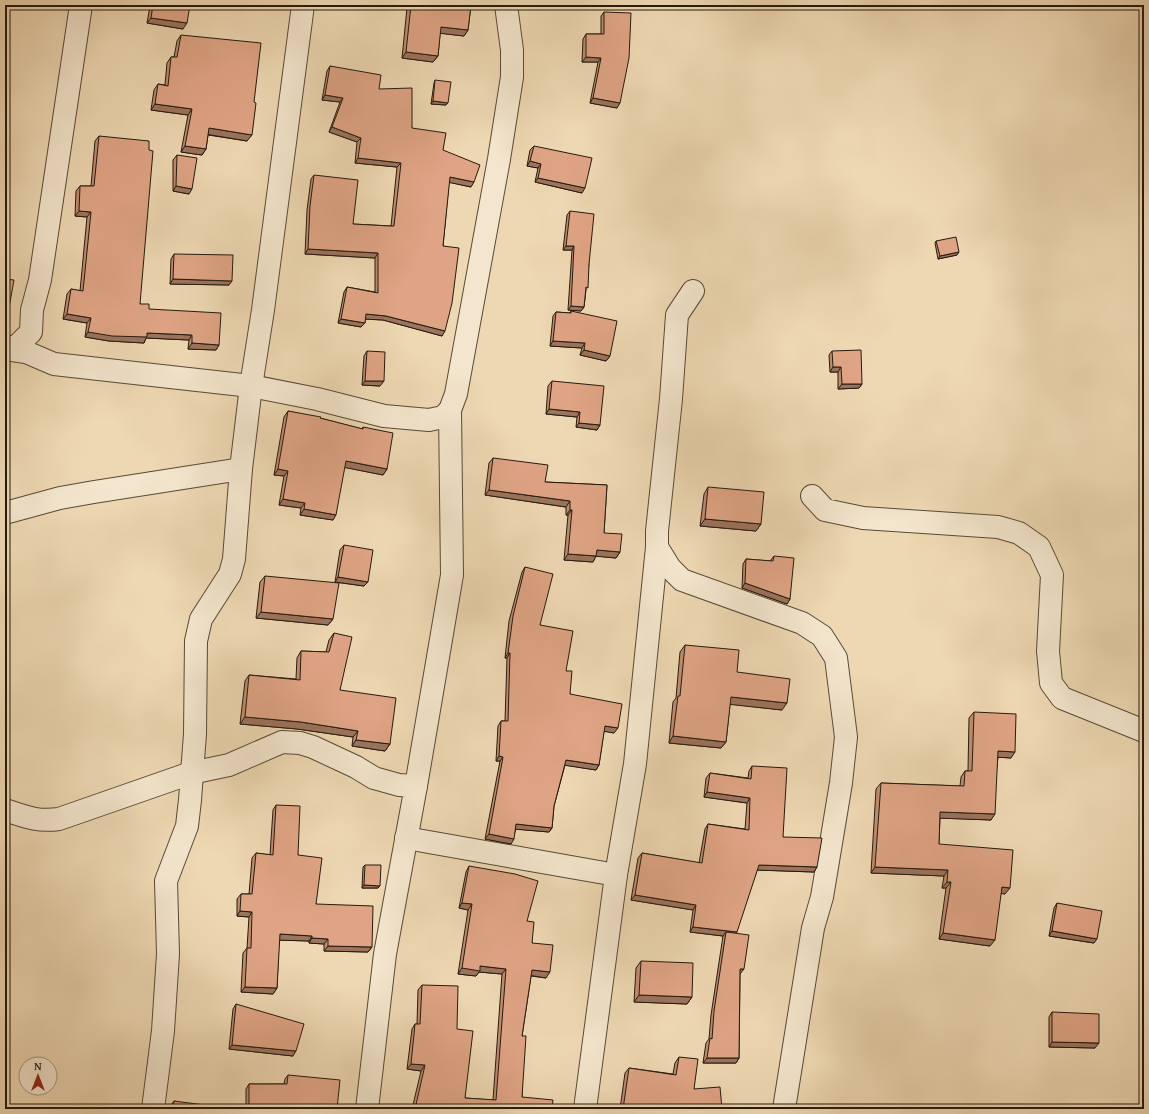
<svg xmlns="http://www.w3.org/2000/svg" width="1149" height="1114" font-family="'Gentium Book Plus',serif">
<rect width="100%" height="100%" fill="#eed8b3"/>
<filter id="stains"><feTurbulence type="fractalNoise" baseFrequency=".005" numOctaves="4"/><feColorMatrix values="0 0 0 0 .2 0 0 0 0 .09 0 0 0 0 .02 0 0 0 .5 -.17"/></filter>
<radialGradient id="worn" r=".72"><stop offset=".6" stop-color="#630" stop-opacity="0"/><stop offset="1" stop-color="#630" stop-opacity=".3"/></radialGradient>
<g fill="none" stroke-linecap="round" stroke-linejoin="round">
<g stroke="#574a36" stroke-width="24">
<g id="minor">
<path d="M693,291L677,315L671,399L657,531V547L670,568L682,580L802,623L822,636L836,658L846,737L841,783L822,897L813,928L784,1109"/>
<path d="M5,347H16L31,332L32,310L40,280L81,5"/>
<path d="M5,349L26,352L54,364L251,386L317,399L384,416L429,420L443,417L450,410L456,394L499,159L512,77V50L506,5"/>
<path d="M812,496L825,510L863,518L998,527L1019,533L1039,547L1052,575L1048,651L1051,683L1062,698L1144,731"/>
<path d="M5,513L60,498L94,492L241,469"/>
<path d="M416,786L452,575L450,410"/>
<path d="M5,810C26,817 37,822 59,819L191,773L229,765L282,742L300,743L313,747L356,767L374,778L399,785L416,786L385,954L367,1109"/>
<path d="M406,838L616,875"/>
<path d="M153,1109L163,1031L168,954L166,881L187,826L190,800L195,734L196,641L201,619L230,574L234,559L241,469L251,386L263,310L303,5"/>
<path d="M585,1109L616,875L635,764L657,547"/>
</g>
</g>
<use href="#minor" stroke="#f4e6ce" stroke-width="22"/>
</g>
<g fill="#c08d72" stroke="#251a0d">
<path d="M145,5H190L183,29L147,23L150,6Z"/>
<path d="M352,5H471L468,30L464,36L440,33L438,56L433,62L402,58L407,8Z"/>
<path d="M604,12L617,108L590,103L598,62H582L583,39L586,34H601V16Z"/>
<path d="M181,35L247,141L208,135L206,149L202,155L181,152L188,115L151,110L154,90L158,84L165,85L167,63L171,57H174L177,41Z"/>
<path d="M330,66L379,89L412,128L443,150L471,187L449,182L443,246L442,336L383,320L365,319V323L361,327L338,323L344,292L347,287L375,292V258L305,254L307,210L311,179L314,175L353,224L391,226L397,167L355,163L357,142L329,132L340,102L322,100L327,71Z"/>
<path d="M435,80L446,105L431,104L434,83Z"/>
<path d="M99,136L140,304L149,309L219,345L216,350L188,349L189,340L146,338L144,343L109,341L85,337L87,323L63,319L67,294L71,289L80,291L87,217L75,216L76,191L80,186H91L95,141Z"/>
<path d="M534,146L582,193L535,182L538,168L527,166L530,150Z"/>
<path d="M177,155L189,194L173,191V160Z"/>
<path d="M570,211L589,264L584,307L581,311L568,310L572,250H563L567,215Z"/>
<path d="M936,241L957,255L938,259L935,243Z"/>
<path d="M174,254L229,285L170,284L171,259Z"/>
<path d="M571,311L610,356L606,361L580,355L582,348L550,346L553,316L556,312L570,313Z"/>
<path d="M367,351L380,386L362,385L364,356Z"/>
<path d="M832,351L862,384L859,388L838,389V372H830L829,355Z"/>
<path d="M552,381L600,425L597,430L576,427L577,417L546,414L548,386Z"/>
<path d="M288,411L320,418L362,429L363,427L387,469L383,475L344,467L333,520L300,515L301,508L279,505L284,476L274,475L284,417Z"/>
<path d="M493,458L545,482L607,485L604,533L620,552L616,558L596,556L593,562L564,560L568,515H566V507L485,495L489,463Z"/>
<path d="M708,487L761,524L756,531L700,526L704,494Z"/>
<path d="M344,545L364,586L335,582L340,550Z"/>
<path d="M774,556L790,599L787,604L742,588L743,564L746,559L770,561Z"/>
<path d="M525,567L540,625L566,671L570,694L614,733L604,731L599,765L596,770L565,765L554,806L552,828L549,832L516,829L511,844L485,839L500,761H496L498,726L501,721H505L507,658H505L509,621L522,572Z"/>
<path d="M265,576L333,619L328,625L256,618L260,582Z"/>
<path d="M334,633L340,690L390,744L385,751L352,746L353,737L297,729L240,724L245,681L249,675L296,679L297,658L301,651L326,652L329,640Z"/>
<path d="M685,645L737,672L782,710L730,704L726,742L721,748L669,743L673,702L676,698L680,652Z"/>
<path d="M974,712L1011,758L998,757L991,820L940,818L939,844L1005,894L1001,893L990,946L939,939L946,888H942L944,876L871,873L876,789L881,783L960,786L961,777L965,771H968L969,718Z"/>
<path d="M752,766L783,837L817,867L814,872L757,870L736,933L740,974L739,1058L736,1063H703L706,1043L709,1039L711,1015L723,936L690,932L693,910L631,900L638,858L642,853L699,863L705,829L708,824L745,829L747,803L704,797L706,778L710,773L748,778L749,771Z"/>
<path d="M276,805L298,855L316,904L372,947L368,952L324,951V944L309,943V941L279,940L277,988L273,994L241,992L243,953L247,948L249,917L237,916V899L241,894H249L252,858L256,853L270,855L273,810Z"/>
<path d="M365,865L378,888H362L363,867Z"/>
<path d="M469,866L527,921L532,943L546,978L531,976L522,1036V1097L552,1109H412L421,1071L407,1069L412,1029L415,1024H417L418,990L422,985L457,1029L465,1098L493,1100L502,974L479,972L476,976L458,974L468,910L459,908L466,872Z"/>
<path d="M1057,903L1094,943L1049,936L1054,908Z"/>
<path d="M641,961L692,997L687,1004L634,1002L636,968Z"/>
<path d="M236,1004L293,1056L229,1049L233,1009Z"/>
<path d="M1052,1012L1095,1048L1049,1047V1017Z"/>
<path d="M679,1057L694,1089L722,1109H620L625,1073L629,1068L673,1074L675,1063Z"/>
<path d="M288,1075L337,1109H246V1089L249,1084H284L285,1079Z"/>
<path d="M174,1101L212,1109H171V1105Z"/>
</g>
<g fill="#9c735d" stroke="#251a0d">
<path d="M352,5H409L407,8Z"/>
<path d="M151,18L187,23L183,29L147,23Z"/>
<path d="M441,27L468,30L464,36L437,33Z"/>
<path d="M406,52L438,56L433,62L402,58Z"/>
<path d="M586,57L601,58L598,62H582Z"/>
<path d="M325,95L343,98L340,102L322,100Z"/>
<path d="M593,98L620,103L617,108L590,103Z"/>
<path d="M433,101L448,103L446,105L431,104Z"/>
<path d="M155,104L192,109L188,115L151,110Z"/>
<path d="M332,127L361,138L357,142L329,132Z"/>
<path d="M209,128L252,135L247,141L205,134Z"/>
<path d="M185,146L206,149L202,155L181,152Z"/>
<path d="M358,158L401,163L397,167L355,163Z"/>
<path d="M530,161L541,164L538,168L527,166Z"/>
<path d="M450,177L474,182L471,187L447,182Z"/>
<path d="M538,178L585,188L582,193L535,182Z"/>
<path d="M176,186L192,189L189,194L173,191Z"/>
<path d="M79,211L91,212L87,217L75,216Z"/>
<path d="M566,246H574L572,250H563Z"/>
<path d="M308,249L378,253L375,258L305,254Z"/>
<path d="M959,252L957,255L938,259L940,256Z"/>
<path d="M173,279L232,281L229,285L170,284Z"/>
<path d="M571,306L584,307L581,311L568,310Z"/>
<path d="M5,312L8,313L5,317Z"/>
<path d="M67,314L91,318L87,323L63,319Z"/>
<path d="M366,314L386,316L445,331L442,336L383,320L363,319Z"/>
<path d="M341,319L365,323L361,327L338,323Z"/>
<path d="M88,332L147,333L192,335L189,340L146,338L144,343L109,341L85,337Z"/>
<path d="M553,341L585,343L582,348L550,346Z"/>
<path d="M192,343L219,345L216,350L188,349Z"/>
<path d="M584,350L610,356L606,361L580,355Z"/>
<path d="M833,367H841L838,372H830Z"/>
<path d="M365,381H384L380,386L362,385Z"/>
<path d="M842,384H862L859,388L838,389Z"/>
<path d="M549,409L580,412L577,417L546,414Z"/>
<path d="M579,423L600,425L597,430L576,427Z"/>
<path d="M346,461L387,469L383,475L342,467Z"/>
<path d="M278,469L288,471L284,476L274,475Z"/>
<path d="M489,490L570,501L566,507L485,495Z"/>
<path d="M283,499L305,503L301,508L279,505Z"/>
<path d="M304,509L336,515L333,520L300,515Z"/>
<path d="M570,510H572L568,515H566Z"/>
<path d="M705,519L761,524L756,531L700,526Z"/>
<path d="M597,550L620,552L616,558L593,556Z"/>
<path d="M568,554L596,556L593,562L564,560Z"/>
<path d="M338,577L368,582L364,586L335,582Z"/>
<path d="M745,583L790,599L787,604L742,588Z"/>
<path d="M261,612L333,619L328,625L256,618Z"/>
<path d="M508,653H510L507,658H505Z"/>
<path d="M731,697L787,703L782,710L726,704Z"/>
<path d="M245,717L301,722L358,731L353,737L297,729L240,724Z"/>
<path d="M605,726L618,728L614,733L602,731Z"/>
<path d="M673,736L726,742L721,748L669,743Z"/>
<path d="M356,740L390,744L385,751L352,746Z"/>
<path d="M998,751L1015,752L1011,758L994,757Z"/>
<path d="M499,756L503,757L500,761H496Z"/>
<path d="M566,760L599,765L596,770L563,765Z"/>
<path d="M707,792L750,798L747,803L704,797Z"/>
<path d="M940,812L995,814L991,820L936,818Z"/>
<path d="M516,824L552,828L549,832L513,829Z"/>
<path d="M489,834L514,839L511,844L485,839Z"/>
<path d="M759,865L817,867L814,872L755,870Z"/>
<path d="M875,867L948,870L944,876L871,873Z"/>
<path d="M947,882H951L946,888H942Z"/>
<path d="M364,885L380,886L378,888H362Z"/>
<path d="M1002,887L1010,888L1005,894L998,893Z"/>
<path d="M635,895L696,905L693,910L631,900Z"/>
<path d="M462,903L472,904L468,910L459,908Z"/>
<path d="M240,911L252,912L249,917L237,916Z"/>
<path d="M693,927L737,932L734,937L726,932L723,936L690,932Z"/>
<path d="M1052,931L1097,939L1094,943L1049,936Z"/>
<path d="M943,933L995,940L990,946L939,939Z"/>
<path d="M280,934L312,936L309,941L276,940Z"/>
<path d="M312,938L328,939L324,944L309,943Z"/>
<path d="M328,946L372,947L368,952L324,951Z"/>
<path d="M480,966L506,969L502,974L479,972L476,976L458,974L462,968Z"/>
<path d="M740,969H744L740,974H737Z"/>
<path d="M532,970L550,972L546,978L528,975Z"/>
<path d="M245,987L277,988L273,994L241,992Z"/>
<path d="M639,995L692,997L687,1004L634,1002Z"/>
<path d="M1052,1042L1099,1043L1095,1048L1049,1047Z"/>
<path d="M232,1045L296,1051L293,1056L229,1049Z"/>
<path d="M707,1058H739L736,1063H703Z"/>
<path d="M411,1064L425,1065L421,1071L407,1069Z"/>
</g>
<g fill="#dfa485" stroke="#251a0d">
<path d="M153,5H190L187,23L151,18Z"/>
<path d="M411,5H471L468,30L441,27L438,56L406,52Z"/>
<path d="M604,12L631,13L629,58L620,103L593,98L601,58L586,57V34H604Z"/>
<path d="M181,35L261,43L254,102L256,103L252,135L209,128L206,149L185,146L192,109L155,104L158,84L168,86L171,57H177Z"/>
<path d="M330,66L381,75L379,89L412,88V128L446,133L443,150L480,165L474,182L450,177L443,246L459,248L452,303L445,331L386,316L366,314L365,323L341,319L347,287L378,293V253L308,249L310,206L314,175L358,180L353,224L390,226H394L401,163L358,158L361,138L332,127L343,98L325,95Z"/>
<path d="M435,80L451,82L448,103L433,101Z"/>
<path d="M99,136L149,141V150L153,151L140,304H149V309L221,313L219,345L192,343V335L147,333V337L112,336L88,332L91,318L67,314L71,289L83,291L91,212L79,211L80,186H94Z"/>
<path d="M534,146L592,158L585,188L538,178L541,164L530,161Z"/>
<path d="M177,155L197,158L192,189L176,186Z"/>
<path d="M570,211L594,214L589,264L588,288L586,287L584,307L571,306L574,246H566Z"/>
<path d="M956,237L959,252L940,256L936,241Z"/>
<path d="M174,254L233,255L232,281L173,279Z"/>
<path d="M5,279L14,280L8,313L5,312Z"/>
<path d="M571,311L617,321L610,356L584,350L585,343L553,341L556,312L571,313Z"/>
<path d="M861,350L862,384H842L841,367H833L832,351Z"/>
<path d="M367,351L385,352L384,381H365Z"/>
<path d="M552,381L604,386L600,425L579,423L580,412L549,409Z"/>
<path d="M288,411L321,417L320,418L363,429V427L393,433L387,469L346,461L336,515L304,509L305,503L283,499L288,471L278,469Z"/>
<path d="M493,458L548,465L545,482L607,485L604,533L622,534L620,552L597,550L596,556L568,554L572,510H570V501L489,490Z"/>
<path d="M708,487L764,492L761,524L705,519Z"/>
<path d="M344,545L373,550L368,582L338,577Z"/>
<path d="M774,556L794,558L790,599L745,583L746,559L773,561Z"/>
<path d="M525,567L553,574L540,625L573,631L566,671H572L570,694L622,704L618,728L605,726L599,765L566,760L554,806L552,828L516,824L514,839L489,834L503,757L499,756L501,721H508L510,653H508L513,616Z"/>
<path d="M265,576L339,583L333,619L261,612Z"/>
<path d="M334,633L352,637L340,690L396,698L390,744L356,740L358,731L301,722L245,717L249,675L300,680L301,651L329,652Z"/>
<path d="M685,645L739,650L737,672L790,679L787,703L731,697L726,742L673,736L678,696H680Z"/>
<path d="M974,712L1016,714L1015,752L998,751L995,814L940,812L939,844L1013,850L1010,888L1002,887L995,940L943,933L951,882H947L948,870L875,867L881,783L964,786L965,771H972Z"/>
<path d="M752,766L787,768L783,837L822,838L817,867L759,865L737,932L693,927L696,905L635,895L642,853L702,863L708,824L749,830L750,798L707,792L710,773L751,779Z"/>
<path d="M276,805L300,806L298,855L322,858L316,904L373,906L372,947L328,946V939L312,938V936L280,934L277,988L245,987L247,948H251L252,912L240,911L241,894H252L256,853L273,855Z"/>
<path d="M365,865H381L380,886L364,885Z"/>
<path d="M469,866L515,874L538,881L527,921L534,922L532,943L553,945L550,972L532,970L522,1036H526L522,1097L553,1100L552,1109H415L425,1065L411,1064L415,1024H420L422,985L458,986L457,1029L473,1031L465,1098L496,1100L506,969L480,966V971L462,968L472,904L462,903Z"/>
<path d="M1057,903L1102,911L1097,939L1052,931Z"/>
<path d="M726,932L749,935L744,969H740L739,1058H707L710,1038L712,1039L714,1011Z"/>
<path d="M641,961L693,963L692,997L639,995Z"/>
<path d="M236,1004L304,1024L296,1051L232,1045Z"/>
<path d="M1052,1012L1099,1014V1043L1052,1042Z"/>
<path d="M679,1057L698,1059L694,1089L720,1087L722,1109H623L629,1068L676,1075Z"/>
<path d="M288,1075L340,1080L337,1109H249V1084H287Z"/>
<path d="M174,1101L212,1106V1109H173Z"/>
</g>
<rect width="1149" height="1114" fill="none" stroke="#eed8b3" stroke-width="20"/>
<rect x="6" y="6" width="1137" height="1102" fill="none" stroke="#251a0d" stroke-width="2"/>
<rect x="10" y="10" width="1129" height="1094" fill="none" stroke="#251a0d"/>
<g transform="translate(38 1076)"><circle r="19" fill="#f4e6ce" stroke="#a19481"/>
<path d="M0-3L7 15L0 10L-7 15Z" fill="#8f2418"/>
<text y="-6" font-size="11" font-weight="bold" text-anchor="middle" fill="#251a0d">N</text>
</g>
<rect width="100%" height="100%" filter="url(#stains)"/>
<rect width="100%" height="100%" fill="url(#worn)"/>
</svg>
